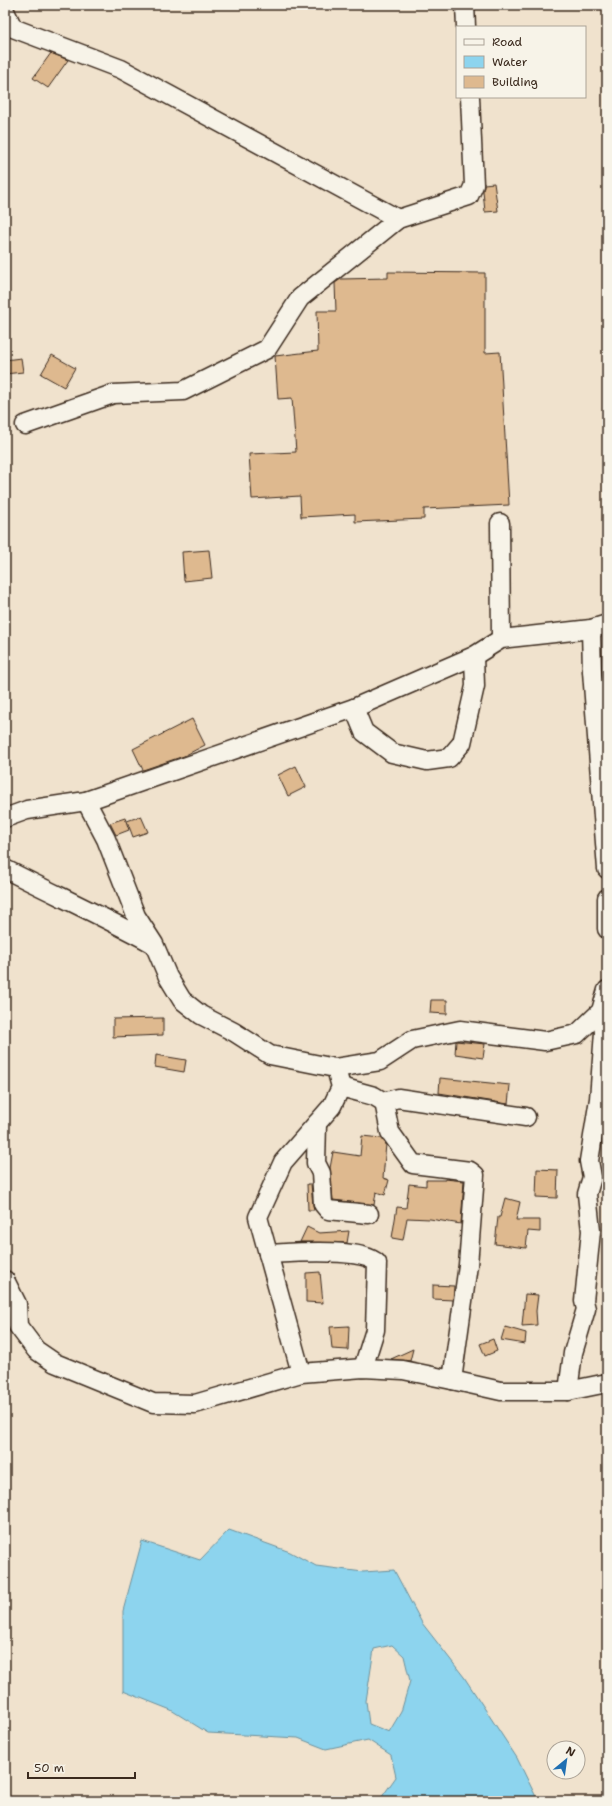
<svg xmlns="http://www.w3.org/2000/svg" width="612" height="1806" font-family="'Shantell Sans',sans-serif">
<rect width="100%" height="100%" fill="#f0e2cd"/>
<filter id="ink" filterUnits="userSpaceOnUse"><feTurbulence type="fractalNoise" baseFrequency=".025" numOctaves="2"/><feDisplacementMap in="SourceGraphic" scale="8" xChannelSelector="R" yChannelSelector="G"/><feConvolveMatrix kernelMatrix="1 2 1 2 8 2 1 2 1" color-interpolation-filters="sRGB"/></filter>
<g filter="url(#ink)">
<path fill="#8dd4ee" stroke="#6c909b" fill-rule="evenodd" d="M229,1530L290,1552L316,1566L363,1572L394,1570L422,1623L464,1677L517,1758L538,1801H379L396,1777L391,1755L368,1740L326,1749L298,1738L208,1733L171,1710L123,1691V1611L142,1541L200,1560ZM392,1645L404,1656L410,1681L401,1712L389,1732L369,1724L366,1701L374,1649Z"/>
<g fill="#deb98f" stroke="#3b2a1e">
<path d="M51,53L68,60L48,88L33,78Z"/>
<path d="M494,183L498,211L485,212L483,191L484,184Z"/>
<path d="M388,272L485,273V353L500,352L509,505L424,509V519L355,522V514L301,517L300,496L252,499L249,454L296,452L292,398L278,399L275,356L318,351L317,311H336L335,283L341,279L388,278Z"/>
<path d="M52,355L75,368L64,387L41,374Z"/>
<path d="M21,358L23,372L5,374V360Z"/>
<path d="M209,550L212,578L184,581L182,552Z"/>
<path d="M192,719L205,745L184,756L143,770L133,749Z"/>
<path d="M296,766L306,787L288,796L278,775Z"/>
<path d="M141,816L148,832L133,837L127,821Z"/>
<path d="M125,818L129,830L116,835L110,823Z"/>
<path d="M431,1000H447V1014L430,1013Z"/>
<path d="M163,1018V1035L113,1037V1019Z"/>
<path d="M456,1041L485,1044L483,1058L455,1054Z"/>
<path d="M156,1055L186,1060L184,1072L155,1067Z"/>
<path d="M440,1078L510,1085L508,1104L439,1093Z"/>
<path d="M362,1136L381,1138L386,1144L383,1178L389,1180L385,1195L376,1192L374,1205L333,1200L330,1168L333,1152L360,1156Z"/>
<path d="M537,1169L558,1170L557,1198L536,1197Z"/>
<path d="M445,1179L464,1181L461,1224L430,1219L407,1218L403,1240L392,1238L397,1207L406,1208L409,1184L426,1186V1180H445Z"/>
<path d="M307,1184H311L313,1205L314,1210H308Z"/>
<path d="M505,1198L520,1202L516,1220H540V1232L528,1231L526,1248L495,1244L498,1217H500Z"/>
<path d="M307,1227L319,1233L349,1231L347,1243L300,1242Z"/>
<path d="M320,1272L323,1303L306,1302V1273Z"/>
<path d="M433,1285L454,1286L453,1300L433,1299Z"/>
<path d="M525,1294L538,1295L536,1311L537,1325L522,1326Z"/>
<path d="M349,1326L348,1350L332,1349L330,1327Z"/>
<path d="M505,1327L526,1333L525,1344L501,1340Z"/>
<path d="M493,1339L497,1351L485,1356L480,1344Z"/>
<path d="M413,1349L410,1361L391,1359Z"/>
</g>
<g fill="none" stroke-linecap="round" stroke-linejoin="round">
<g stroke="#3b2a1e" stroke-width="21">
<g id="minor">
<path d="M465,5L466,27"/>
<path d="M5,11L13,28L121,69L398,219"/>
<path d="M25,425L113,394L183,391L267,349L300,298L398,219L469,196L474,185L470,97"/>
<path d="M500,523L501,639"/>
<path d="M591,629L592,671L607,869"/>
<path d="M354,708L364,732L392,753L427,761L449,758L462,743L475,686L474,656"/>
<path d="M86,801L106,839L136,916L154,944L168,977L182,1000L201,1015L234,1032L270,1055L335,1068L380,1061L412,1040L460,1030L545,1041L577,1034L601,1011L607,990"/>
<path d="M5,818L27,810L86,801L354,708L474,656L501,639L591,629L607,624"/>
<path d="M5,869C54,894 104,917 152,943"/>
<path d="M607,898V929"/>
<path d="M384,1102L398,1098L526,1117"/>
<path d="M317,1123L316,1163L321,1173L323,1204L328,1210L369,1214"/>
<path d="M268,1254C291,1253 361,1247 377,1263L375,1330L363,1368"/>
<path d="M5,1280L17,1304L18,1326L36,1350L55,1363L153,1403L195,1404L301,1373L363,1368L403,1370L452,1380L468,1265L475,1175L470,1171L413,1164L390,1132L384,1102L374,1096L341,1087"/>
<path d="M301,1373L258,1217L283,1162L332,1106L341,1087L338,1076"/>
<path d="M452,1380L501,1391H568L607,1383"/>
<path d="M568,1391L573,1353L586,1309L584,1301L591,1231L587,1194L592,1177L589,1161L599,1099L604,1032L601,1011"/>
</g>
</g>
<use href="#minor" stroke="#f7f3e8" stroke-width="18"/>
</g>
</g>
<rect width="612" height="1806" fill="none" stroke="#f7f3e8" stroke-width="20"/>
<rect x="10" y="10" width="592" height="1786" fill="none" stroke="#3b2a1e" stroke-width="1.5" filter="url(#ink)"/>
<rect x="456" y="26" width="130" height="72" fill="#f7f3e8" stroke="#aca397"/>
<rect x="464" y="39" width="20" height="6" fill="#f7f3e8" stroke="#aca397"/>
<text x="492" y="46" font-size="12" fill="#3b2a1e">Road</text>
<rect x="464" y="56" width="20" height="12" fill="#8dd4ee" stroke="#aca397"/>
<text x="492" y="66" font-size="12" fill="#3b2a1e">Water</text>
<rect x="464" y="76" width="20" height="12" fill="#deb98f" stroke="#aca397"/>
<text x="492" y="86" font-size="12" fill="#3b2a1e">Building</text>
<g transform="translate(566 1760) rotate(29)"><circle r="19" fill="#f7f3e8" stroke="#aca397"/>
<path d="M0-3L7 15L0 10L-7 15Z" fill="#1f6fb2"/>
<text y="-6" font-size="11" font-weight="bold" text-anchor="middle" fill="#3b2a1e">N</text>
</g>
<path d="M28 1772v6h107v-6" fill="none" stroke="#3b2a1e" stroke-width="2"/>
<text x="34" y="1772" font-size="12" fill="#3b2a1e" stroke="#f7f3e8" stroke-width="3" paint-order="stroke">50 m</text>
</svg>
